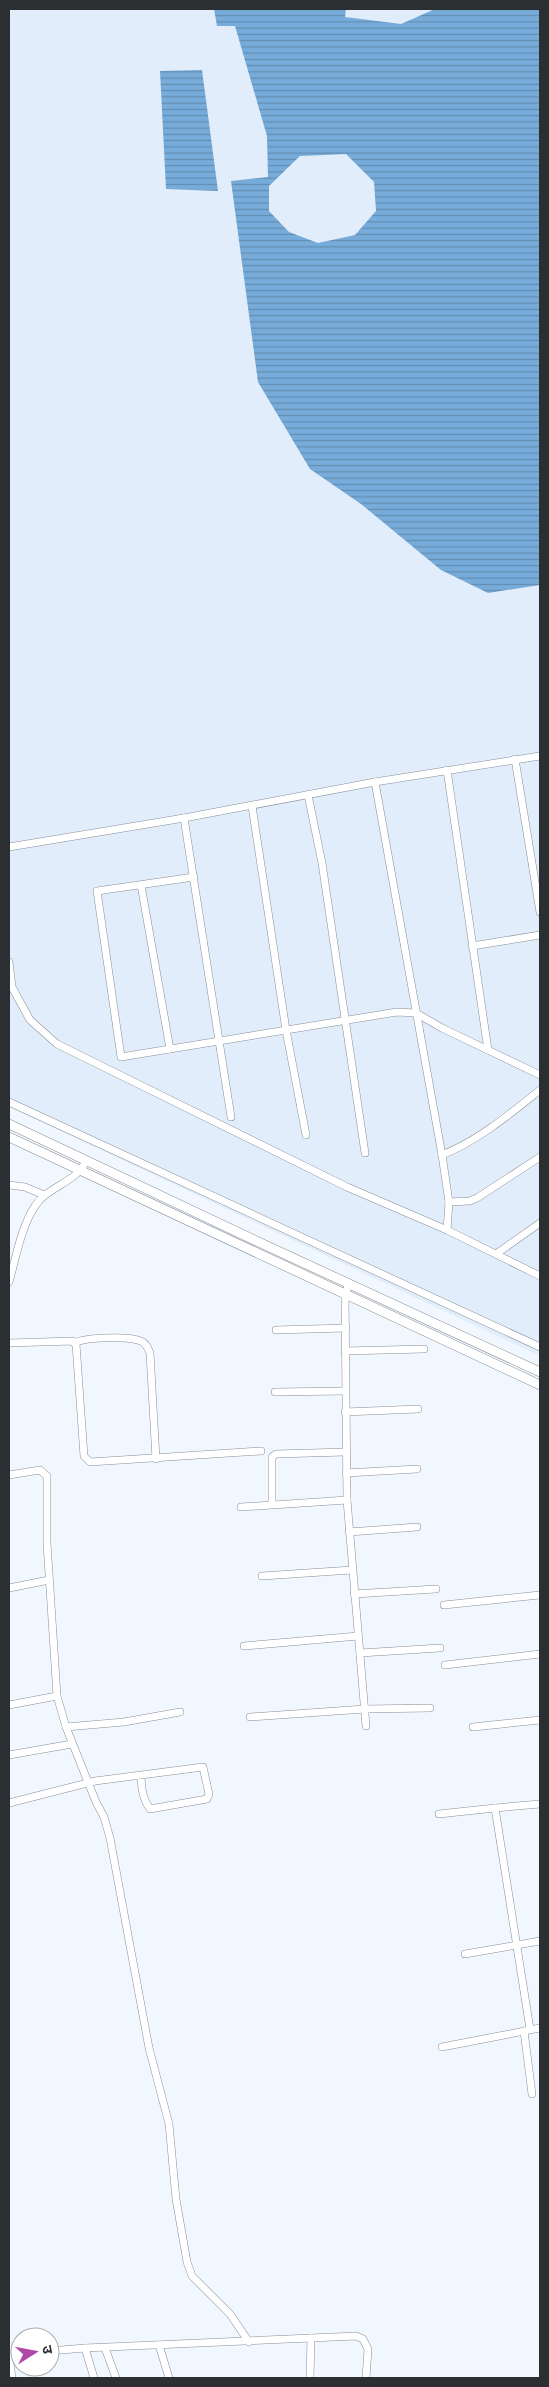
<svg xmlns="http://www.w3.org/2000/svg" width="549" height="2387" font-family="'Space Grotesk','Noto Sans Devanagari',sans-serif">
<defs>
<pattern id="water-rules" width="6" height="5" patternUnits="userSpaceOnUse" patternTransform="scale(1.25)"><rect width="6" height="5" fill="#77acda"/><path d="M0 2.5h6" fill="none" stroke="#628cb1"/></pattern>
</defs>
<rect width="100%" height="100%" fill="#f0f7ff"/>
<path fill="#e1edfb" d="M9,9H540V1356L9,1107Z"/>
<g fill="url(#water-rules)" fill-rule="evenodd">
<path d="M214,9H346L345,17L401,24L435,9H540V585L488,593L441,570L361,504L310,469L258,382L231,181L268,177L267,136L235,26H217ZM346,154L374,182L376,211L355,235L318,243L289,232L269,211V186L300,156Z"/>
<path d="M202,70L218,191L166,189L160,71Z"/>
</g>
<g fill="none" stroke-linecap="round" stroke-linejoin="round">
<g stroke="#888e96" stroke-width="8">
<g id="minor">
<path d="M515,759L540,912"/>
<path d="M447,770L488,1050"/>
<path d="M375,782L442,1155L449,1202L447,1230"/>
<path d="M308,795L322,863L365,1153"/>
<path d="M252,806L286,1030L306,1135"/>
<path d="M184,818L231,1117"/>
<path d="M9,847L184,818L375,782L540,756"/>
<path d="M194,877L97,891L121,1057L397,1012L416,1013L442,1028L540,1075"/>
<path d="M141,885L170,1049"/>
<path d="M472,946L540,935"/>
<path d="M9,962L12,987L30,1020L57,1044L347,1187L447,1230L540,1276"/>
<path d="M9,1102L540,1347"/>
<path d="M442,1155C479,1140 510,1114 540,1090"/>
<path d="M9,1185L25,1187L44,1195"/>
<path d="M449,1202L470,1201L477,1198L540,1157"/>
<path d="M496,1254L540,1223"/>
<path d="M9,1282C16,1258 21,1227 35,1206C48,1186 76,1183 86,1161"/>
<path d="M349,1284L345,1294L347,1500L366,1726"/>
<path d="M276,1330L346,1328"/>
<path d="M9,1343L73,1341L76,1344L84,1456L90,1462L261,1451"/>
<path d="M74,1343C86,1337 128,1336 141,1341C146,1343 148,1348 150,1353L156,1459"/>
<path d="M345,1351L424,1349"/>
<path d="M275,1392L345,1391"/>
<path d="M345,1412L418,1409"/>
<path d="M346,1473L417,1469"/>
<path d="M9,1475L40,1470L47,1476V1543L57,1696L66,1727L96,1802L104,1817L110,1838L149,2048L169,2124L176,2199L187,2262L192,2276L230,2314L249,2342"/>
<path d="M272,1504V1457L276,1454L345,1452"/>
<path d="M241,1507L347,1500"/>
<path d="M349,1532L417,1527"/>
<path d="M262,1576L352,1570"/>
<path d="M9,1588L49,1580"/>
<path d="M354,1594L436,1589"/>
<path d="M444,1605L540,1595"/>
<path d="M244,1646L358,1636"/>
<path d="M360,1653L440,1648"/>
<path d="M445,1665L540,1654"/>
<path d="M9,1705L57,1696"/>
<path d="M250,1717L365,1709L430,1708"/>
<path d="M66,1727L124,1722L180,1712"/>
<path d="M473,1727L540,1720"/>
<path d="M9,1755L72,1744"/>
<path d="M9,1803L95,1781L203,1767L209,1794L207,1799L150,1809C143,1800 141,1786 141,1775"/>
<path d="M495,1808L540,1804"/>
<path d="M439,1814L495,1808L530,2029"/>
<path d="M465,1954L540,1941"/>
<path d="M524,2031L532,2094"/>
<path d="M442,2047L540,2028"/>
<path d="M159,2345L169,2378"/>
<path d="M85,2348L94,2378"/>
<path d="M105,2348L116,2378"/>
<path d="M50,2351L85,2348L356,2336L363,2339L368,2349L366,2378"/>
<path d="M9,2357L12,2378"/>
<path d="M9,2357L20,2355"/>
<path d="M310,2378L311,2338"/>
</g>
</g>
<g stroke="#888e96" stroke-width="10">
<g id="tertiary">
<path d="M9,1124L265,1245L540,1372"/>
<path d="M9,1137L540,1385"/>
</g>
</g>
<use href="#minor" stroke="#fff" stroke-width="7"/>
<use href="#tertiary" stroke="#fff" stroke-width="9"/>
</g>
<rect width="549" height="2387" fill="none" stroke="#2c2f32" stroke-width="20"/>
<g transform="translate(35 2352) rotate(79)"><circle r="24" fill="#ffffff" stroke="#abacad"/>
<path d="M0-4L9 19L0 12L-9 19Z" fill="#b047a9"/>
<text y="-8" font-size="14" font-weight="bold" text-anchor="middle" fill="#2c2f32">उ</text>
</g>
</svg>
